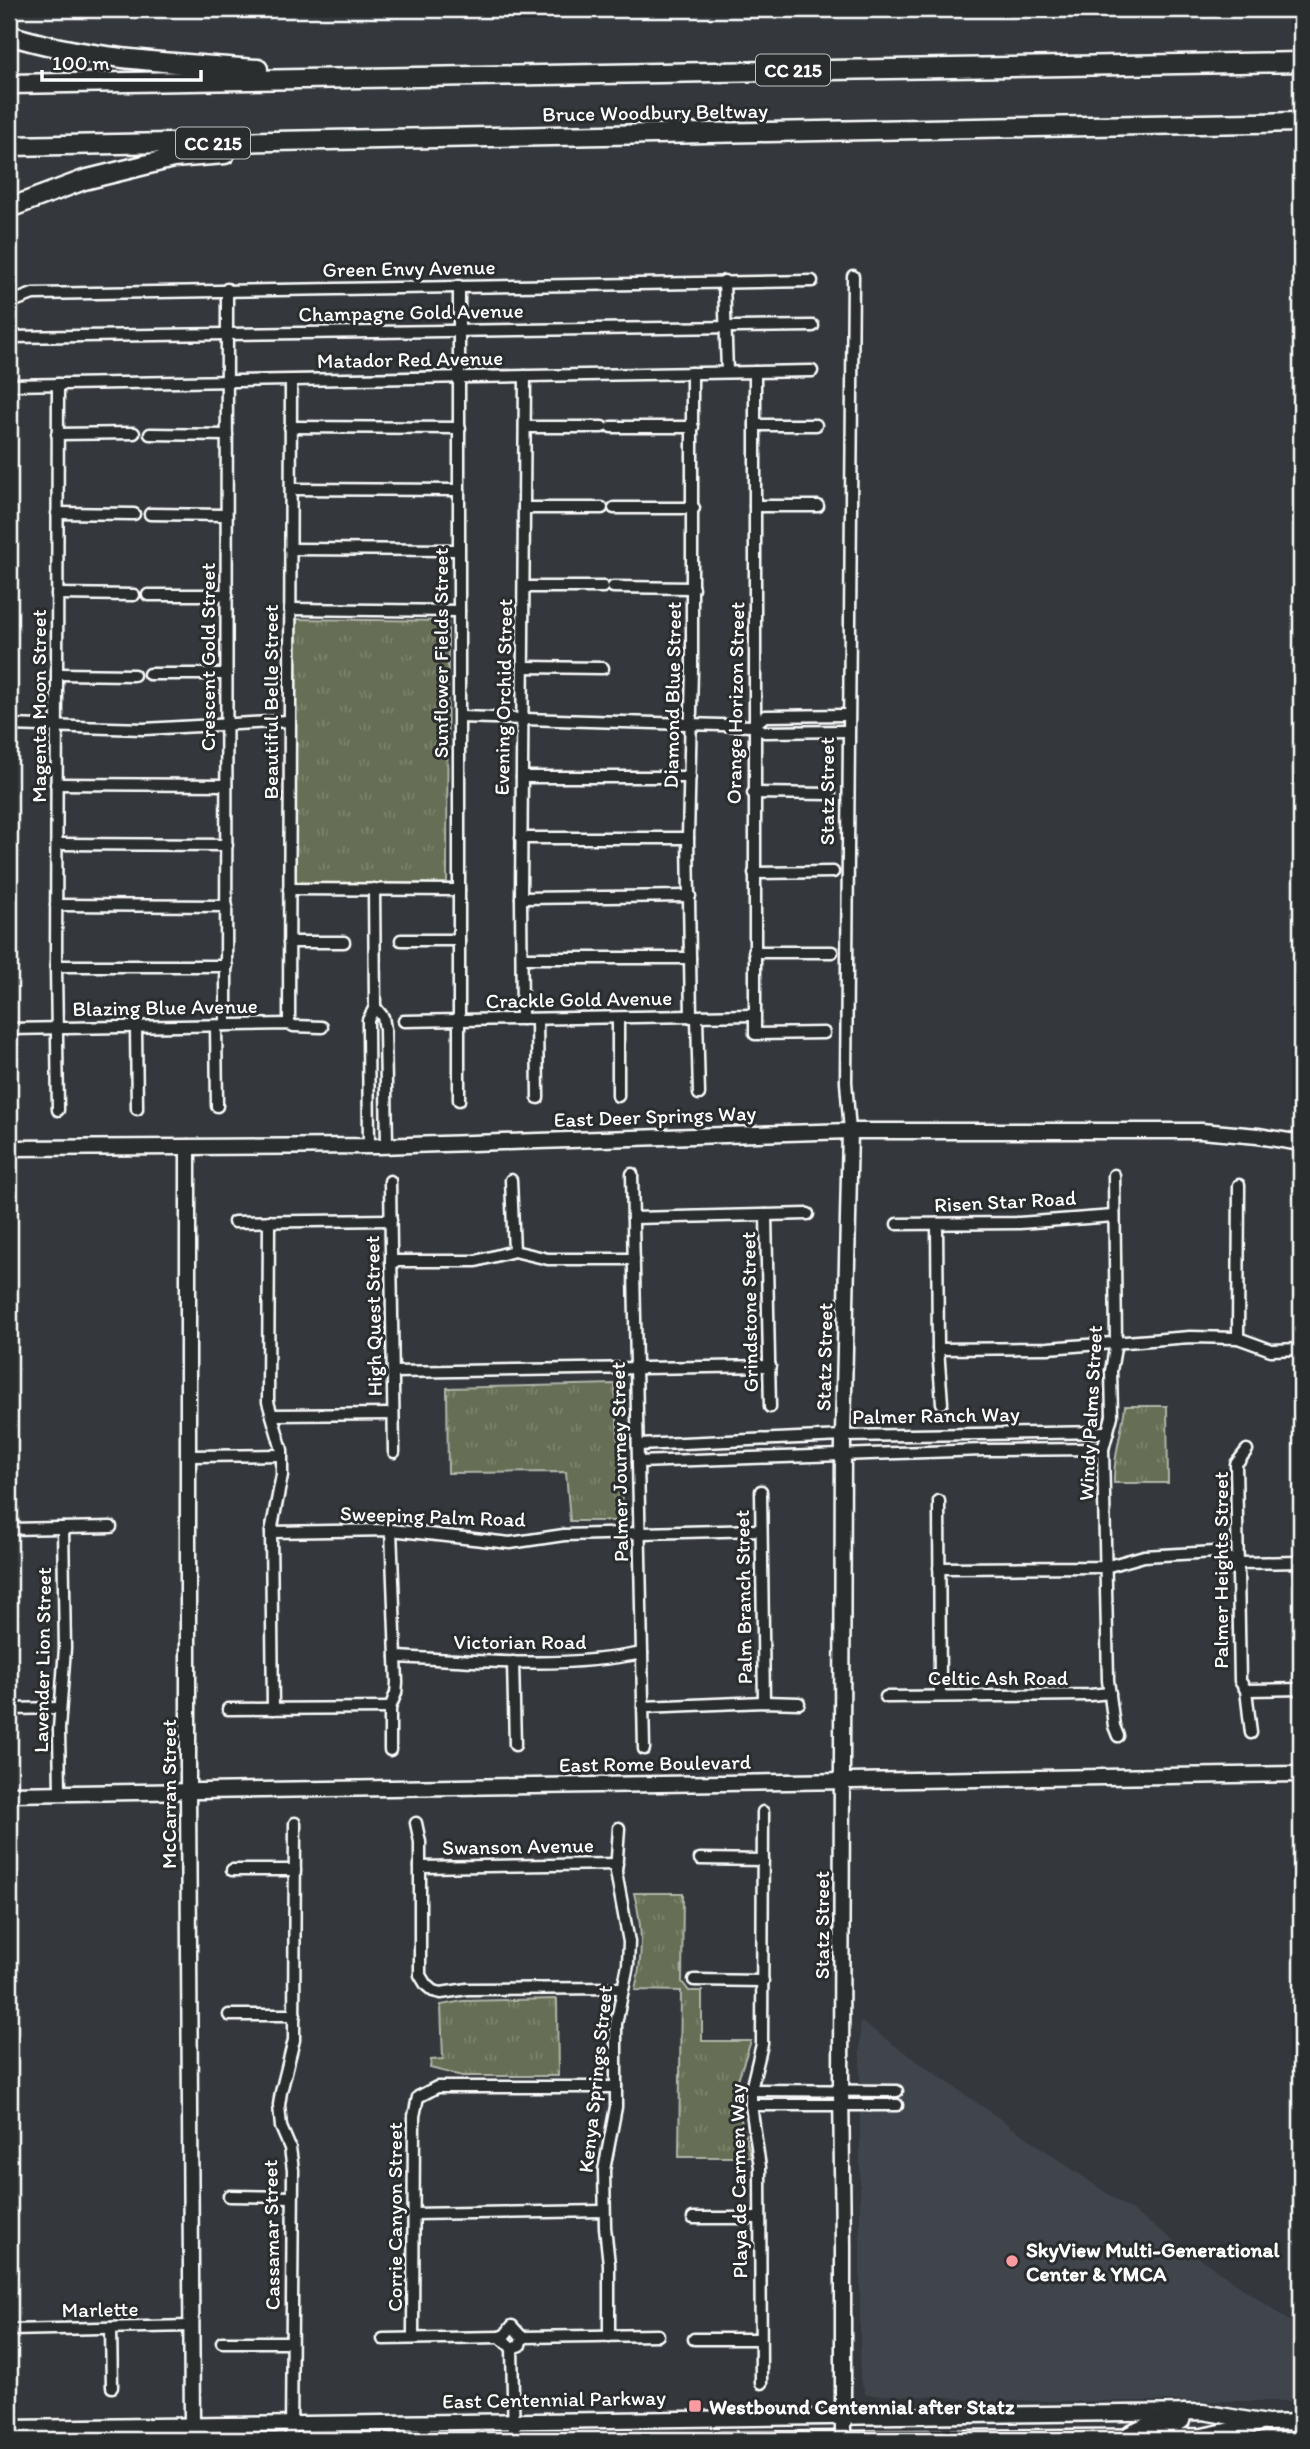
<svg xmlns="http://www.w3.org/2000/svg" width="1310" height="2449" font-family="Itim,sans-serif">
<defs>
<pattern id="park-tufts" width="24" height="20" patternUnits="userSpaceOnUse" patternTransform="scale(1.75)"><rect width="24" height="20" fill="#666e54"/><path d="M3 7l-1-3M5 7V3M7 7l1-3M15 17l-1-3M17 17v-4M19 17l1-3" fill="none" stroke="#7d846e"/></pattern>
</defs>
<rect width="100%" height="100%" fill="#34383c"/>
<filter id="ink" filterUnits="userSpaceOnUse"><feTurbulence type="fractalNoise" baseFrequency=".0143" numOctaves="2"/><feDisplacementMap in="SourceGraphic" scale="14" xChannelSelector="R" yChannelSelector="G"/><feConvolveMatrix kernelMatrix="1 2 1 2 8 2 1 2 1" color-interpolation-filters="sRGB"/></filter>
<g filter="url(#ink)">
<path fill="#3f454c" d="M860,2021L1301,2329V2401H979L947,2397L866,2395L860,2379Z"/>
<g fill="url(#park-tufts)" stroke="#b2b6aa" stroke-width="2">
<path d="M294,619L448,621L447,885H292Z"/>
<path d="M615,1384L623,1521H570L566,1472L448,1473L447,1388Z"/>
<path d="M1125,1406H1167L1168,1483H1114C1113,1457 1122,1432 1125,1406Z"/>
<path d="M634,1893H683L682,1982L689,1991H702V2041H751L736,2085L737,2105L751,2157H679L681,1991L635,1990C643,1956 643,1927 634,1893Z"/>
<path d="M557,1999L558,2076H462L430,2068L431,2060L443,2059L441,2005L463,2001Z"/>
</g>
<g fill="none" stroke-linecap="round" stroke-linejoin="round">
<g stroke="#fff" stroke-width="15">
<g id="street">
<path d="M724,281L727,372"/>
<path d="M9,303L33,294L812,281"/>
<path d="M9,337L813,326"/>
<path d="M755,372V1034L824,1033"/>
<path d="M9,385L812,371"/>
<path d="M755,425H816"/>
<path d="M290,427L460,428"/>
<path d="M525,427H602"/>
<path d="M611,427H693"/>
<path d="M57,434L134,433"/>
<path d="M150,434L227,435"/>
<path d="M291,489L459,490"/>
<path d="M755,506H818"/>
<path d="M524,508H602"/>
<path d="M614,508H694"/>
<path d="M57,513L134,514"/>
<path d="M150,514L226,515"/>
<path d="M290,549L458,550"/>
<path d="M524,587H603"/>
<path d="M613,587L693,588"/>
<path d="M57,594L134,595"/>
<path d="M148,595H227"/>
<path d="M290,609L459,611"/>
<path d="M523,667L603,668"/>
<path d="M58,674L134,675"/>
<path d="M149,674H227"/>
<path d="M460,717L753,726L765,732L847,731"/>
<path d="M9,725L144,729L289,721"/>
<path d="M753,726L765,716L847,715"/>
<path d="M522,777H690"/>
<path d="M56,784L226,785"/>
<path d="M753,793L830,794"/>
<path d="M521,838H688"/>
<path d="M57,844L227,845"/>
<path d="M754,873L833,872"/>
<path d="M289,889L459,890"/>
<path d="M521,898L690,896"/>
<path d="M56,905L227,906"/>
<path d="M401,940H459"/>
<path d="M289,942H344"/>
<path d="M754,952H832"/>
<path d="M522,958H690"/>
<path d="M56,966H227"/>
<path d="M375,1007L383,1017L385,1029L387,1145"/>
<path d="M691,1017L688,838L692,668V373"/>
<path d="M697,1017L699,1094"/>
<path d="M618,1018V1096"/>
<path d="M522,1019L521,898L525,376"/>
<path d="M537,1020L538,1098"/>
<path d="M404,1021L754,1015"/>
<path d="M289,1024L291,381"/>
<path d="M226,1025L227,289"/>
<path d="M216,1026L217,1106"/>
<path d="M136,1028L137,1109"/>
<path d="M9,1029L289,1024L294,1026L322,1027"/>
<path d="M459,1100V286"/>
<path d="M58,1110L56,966L58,384"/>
<path d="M850,1131L846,1082L853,276"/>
<path d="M369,1146L368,1029V1020L375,1007L374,889"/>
<path d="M632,1174L644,1749"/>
<path d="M1114,1175L1116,1342L1111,1371L1112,1416L1103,1449L1108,1680L1114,1726L1118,1736"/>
<path d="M511,1180L514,1251"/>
<path d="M390,1181L394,1452"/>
<path d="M766,1215L770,1407"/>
<path d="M633,1218L808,1214"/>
<path d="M269,1221L268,1402L282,1450V1475L271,1532L273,1709"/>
<path d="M234,1222L391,1220"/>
<path d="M897,1224L1019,1223L1114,1216"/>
<path d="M937,1224L938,1349L942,1403"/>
<path d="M391,1261H476L514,1251L548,1259H634"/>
<path d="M1238,1338L1239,1185"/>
<path d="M938,1349L1048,1348L1190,1337L1238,1338L1271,1350L1301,1349"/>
<path d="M393,1372L770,1366"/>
<path d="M272,1415L393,1414"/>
<path d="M638,1445L843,1436L1108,1432"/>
<path d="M1247,1450L1236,1464L1240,1681L1246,1690L1251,1733"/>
<path d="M189,1456L282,1455"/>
<path d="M638,1462L984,1450L1103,1449"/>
<path d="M761,1491L764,1702"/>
<path d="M939,1501L940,1696"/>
<path d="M9,1529L111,1527"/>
<path d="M271,1532L391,1530L510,1543L564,1535L760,1530"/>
<path d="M939,1568L1105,1567L1144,1556L1215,1552L1239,1563L1301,1562"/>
<path d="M396,1657C478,1661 562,1669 642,1653"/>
<path d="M513,1662L515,1745"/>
<path d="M1246,1690L1301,1689"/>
<path d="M886,1697L1090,1695L1110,1693"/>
<path d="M643,1707L764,1702L799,1703"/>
<path d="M9,1709L60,1708"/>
<path d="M228,1709L390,1708"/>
<path d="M390,1750V1708L396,1693L397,1683L391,1530"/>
<path d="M60,1793L59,1729L65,1648L63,1528"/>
<path d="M416,1823L420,1842V1975L426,1985L433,1991L441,1993L467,1989L623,1988"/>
<path d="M700,1859L763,1860"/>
<path d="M420,1867L617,1864"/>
<path d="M232,1870H295"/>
<path d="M694,1980L763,1981"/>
<path d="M229,2015H295"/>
<path d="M751,2090L897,2091"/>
<path d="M751,2105H897"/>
<path d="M229,2196L292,2197"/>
<path d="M414,2214L604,2211"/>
<path d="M693,2218H760"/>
<path d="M512,2326L522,2337L520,2345L512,2348L500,2337L505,2335Z"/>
<path d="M111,2328L112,2387"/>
<path d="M9,2330L191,2326"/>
<path d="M609,2336V2264L605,2227L604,2170L616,2107V2024L628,1965L629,1942L616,1872L619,1828"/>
<path d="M522,2337L658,2335"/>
<path d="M413,2338L414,2116L418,2097L437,2087H616"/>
<path d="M383,2339L500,2337"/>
<path d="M694,2339H760"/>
<path d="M222,2342H291"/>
<path d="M512,2348L514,2440"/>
<path d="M761,2383L760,2167L751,2105V2090L762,2044L763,1812"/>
<path d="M291,2440L293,2170L290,2148L281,2127L279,2105L281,2092L294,2040L295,1823"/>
</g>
</g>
<g stroke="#fff" stroke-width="19">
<g id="secondary">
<path d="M9,1148L379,1146L850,1131H1201L1258,1136L1301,1143"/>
<path d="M9,1794L1301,1774"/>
<path d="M9,2428L1203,2412L1267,2423L1301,2422"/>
<path d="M1129,2434L1148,2425L1177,2424L1182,2421L1184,2412"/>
<path d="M188,2440L192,2425L188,1791V1147"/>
<path d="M721,2440L1202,2436L1259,2424"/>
<path d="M843,2440V2245L841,2090L843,1436L850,1131"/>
</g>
</g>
<g stroke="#fff" stroke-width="23">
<g id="highway">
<path d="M9,35C90,60 174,63 258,69"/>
<path d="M9,84L1301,62"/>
<path d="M9,146L1301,122"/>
<path d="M9,208L84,180L173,158L225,154"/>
</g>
</g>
<use href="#street" stroke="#2a2d2e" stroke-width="10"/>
<use href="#secondary" stroke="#2a2d2e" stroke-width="14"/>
<use href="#highway" stroke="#2a2d2e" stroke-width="18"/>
</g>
</g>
<g fill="#ff9aa2" stroke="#2a2d2e" stroke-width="2.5">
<circle cx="1012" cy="2261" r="7"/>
<rect x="688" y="2399" width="14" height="14" rx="3.5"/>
</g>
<g text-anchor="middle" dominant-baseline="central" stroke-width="6" stroke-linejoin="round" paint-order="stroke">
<g fill="#2a2d2e" stroke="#bfc0c0" stroke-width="2">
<rect x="756" y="54.5" width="74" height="31" rx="5"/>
<rect x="176" y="127.5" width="74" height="31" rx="5"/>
</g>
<g font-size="19" font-weight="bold" fill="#fff">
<text x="793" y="70">CC 215</text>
<text x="213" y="143">CC 215</text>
</g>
<g font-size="21" fill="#fff" stroke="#2a2d2e">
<text transform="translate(655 112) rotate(-1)">Bruce Woodbury Beltway</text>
<text transform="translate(409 268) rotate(-1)">Green Envy Avenue</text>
<text transform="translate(411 312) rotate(-1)">Champagne Gold Avenue</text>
<text transform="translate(410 359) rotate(-1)">Matador Red Avenue</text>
<text transform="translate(440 653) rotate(-90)">Sunflower Fields Street</text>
<text transform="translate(207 657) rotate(-90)">Crescent Gold Street</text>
<text transform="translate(672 695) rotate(-89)">Diamond Blue Street</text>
<text transform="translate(503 697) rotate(-89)">Evening Orchid Street</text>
<text transform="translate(270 702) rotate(-90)">Beautiful Belle Street</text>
<text transform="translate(735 703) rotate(-89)">Orange Horizon Street</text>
<text transform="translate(38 706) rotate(-90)">Magenta Moon Street</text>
<text transform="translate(826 791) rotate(-90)">Statz Street</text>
<text transform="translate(579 999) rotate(-1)">Crackle Gold Avenue</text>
<text transform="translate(165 1007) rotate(-1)">Blazing Blue Avenue</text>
<text transform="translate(655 1116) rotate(-2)">East Deer Springs Way</text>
<text transform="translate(1005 1201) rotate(-3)">Risen Star Road</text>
<text transform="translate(749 1312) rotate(-91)">Grindstone Street</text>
<text transform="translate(373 1316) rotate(-91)">High Quest Street</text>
<text transform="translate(824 1357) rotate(-89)">Statz Street</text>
<text transform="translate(1090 1413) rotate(-87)">Windy Palms Street</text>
<text transform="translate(936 1415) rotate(-1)">Palmer Ranch Way</text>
<text transform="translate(619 1462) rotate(-91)">Palmer Journey Street</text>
<text transform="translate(433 1516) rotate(2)">Sweeping Palm Road</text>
<text transform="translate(1220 1570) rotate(-90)">Palmer Heights Street</text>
<text transform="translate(743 1597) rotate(-91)">Palm Branch Street</text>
<text x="520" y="1641">Victorian Road</text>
<text transform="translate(42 1660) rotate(-89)">Lavender Lion Street</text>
<text x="998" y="1677">Celtic Ash Road</text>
<text transform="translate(655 1763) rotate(-1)">East Rome Boulevard</text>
<text transform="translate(168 1794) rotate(-90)">McCarran Street</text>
<text transform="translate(518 1846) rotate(-1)">Swanson Avenue</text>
<text transform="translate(821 1925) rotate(-90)">Statz Street</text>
<text transform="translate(595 2079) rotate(-84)">Kenya Springs Street</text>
<text transform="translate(738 2181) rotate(-91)">Playa de Carmen Way</text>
<text transform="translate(394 2217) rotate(-90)">Corrie Canyon Street</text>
<text transform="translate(271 2235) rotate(-91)">Cassamar Street</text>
<text transform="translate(100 2309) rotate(-1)">Marlette</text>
<text transform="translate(554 2399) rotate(-1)">East Centennial Parkway</text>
</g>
<g font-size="21" font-weight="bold" fill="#fff" stroke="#2a2d2e" text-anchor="start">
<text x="1026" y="2249">SkyView Multi-Generational<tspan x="1026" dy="24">Center &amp; YMCA</tspan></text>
<text x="709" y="2406">Westbound Centennial after Statz</text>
</g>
</g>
<rect width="1310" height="2449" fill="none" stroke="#2a2d2e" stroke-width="35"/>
<rect x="18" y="18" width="1275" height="2414" fill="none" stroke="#fff" stroke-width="2.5" filter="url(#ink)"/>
<path d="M42 70v10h159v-10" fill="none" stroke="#ffffff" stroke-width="3.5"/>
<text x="52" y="70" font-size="21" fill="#ffffff" stroke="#2a2d2e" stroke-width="5" paint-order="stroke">100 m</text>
</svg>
